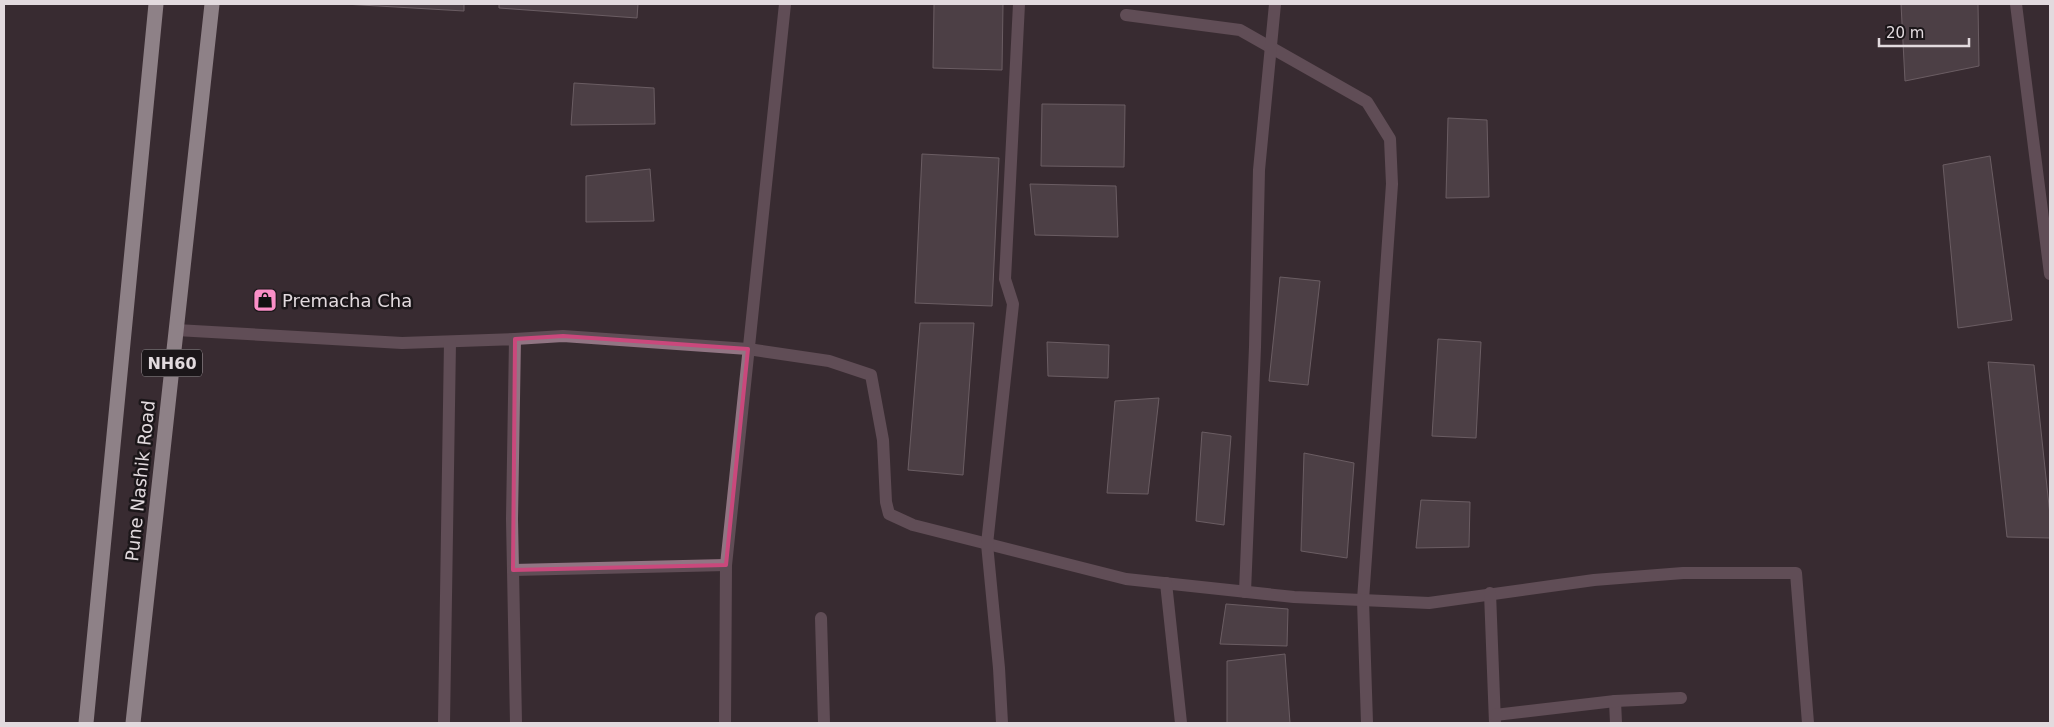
<svg xmlns="http://www.w3.org/2000/svg" width="2054" height="727" font-family="'DejaVu Sans',sans-serif">
<rect width="100%" height="100%" fill="#382c31"/>
<g fill="#65585e" stroke="#a7989f">
<path d="M344,4H464V11Z"/>
<path d="M499,4H638L637,18L499,8Z"/>
<path d="M934,4H1003L1002,70L933,68Z"/>
<path d="M1901,4H1978L1979,66L1905,81Z"/>
<path d="M574,83L654,88L655,124L571,125Z"/>
<path d="M1042,104L1125,105L1124,167L1041,166Z"/>
<path d="M1448,118L1487,120L1489,197L1446,198Z"/>
<path d="M922,154L999,158L992,306L915,303Z"/>
<path d="M1990,156L2012,320L1958,328L1943,165Z"/>
<path d="M650,169L654,221L586,222V176Z"/>
<path d="M1030,184L1116,186L1118,237L1035,235Z"/>
<path d="M1280,277L1320,281L1308,385L1269,381Z"/>
<path d="M920,323H974L963,475L908,470Z"/>
<path d="M1438,339L1481,342L1476,438L1432,436Z"/>
<path d="M1047,342L1109,345L1108,378L1048,376Z"/>
<path d="M1988,362L2034,365L2050,515V538L2007,537Z"/>
<path d="M1159,398L1148,494L1107,493L1115,401Z"/>
<path d="M1202,432L1231,436L1224,525L1196,521Z"/>
<path d="M1304,453L1354,463L1347,558L1301,551Z"/>
<path d="M1421,500L1470,502L1469,547L1416,548Z"/>
<path d="M1226,604L1288,609L1287,646L1220,644Z"/>
<path d="M1285,654L1290,723H1227V661Z"/>
</g>
<g fill="none" stroke-linecap="round" stroke-linejoin="round">
<g stroke="#917583" stroke-width="12">
<path d="M2016,4L2050,274"/>
<path d="M1126,15L1240,30L1367,102L1390,139L1392,184L1363,600L1367,723"/>
<path d="M176,330L402,343L515,339L512,519L516,723"/>
<path d="M515,339L563,336L748,349L829,361L871,375L883,440L886,502L889,514L913,525L1126,579L1294,597L1429,603L1594,580L1683,573H1796L1808,723"/>
<path d="M513,570L726,565"/>
<path d="M1166,583L1181,723"/>
<path d="M1245,592L1255,347L1259,170L1275,4"/>
<path d="M1490,593L1495,723"/>
<path d="M821,618L824,723"/>
<path d="M1615,701L1616,723"/>
<path d="M1495,715L1615,701L1681,698"/>
<path d="M444,723L450,342"/>
<path d="M725,723L726,565L785,4"/>
<path d="M1002,723L999,668L987,544L1013,304L1005,279L1019,4"/>
</g>
<g stroke="#f7e8ef" stroke-width="15">
<path d="M86,723L156,4"/>
<path d="M133,723L212,4"/>
</g>
</g>
<path d="M0 0H2054V727H0ZM563,336L748,349L726,565L513,570L515,339Z" fill="#382c31" fill-opacity=".55" fill-rule="evenodd"/>
<path fill="none" stroke="#ca487c" stroke-width="4" stroke-linejoin="round" d="M563,336L748,349L726,565L513,570L515,339Z"/>
<defs>
<g id="shop-square" transform="scale(1.25)"><rect x="-9" y="-9" width="18" height="18" rx="4" fill="#fa8fc7" stroke="#1b1619"/><path d="M-5-2.5h2.3a2.7 3.5 0 0 1 5.4 0H5L5.5 6h-11ZM-1.5-2.5h3a1.5 2.3 0 0 0-3 0Z" fill="#111"/></g>
</defs>
<g fill-rule="evenodd">
<use href="#shop-square" x="265" y="300"/>
</g>
<g text-anchor="middle" dominant-baseline="central" stroke-width="5" stroke-linejoin="round" paint-order="stroke">
<rect fill="#1b1619" stroke="#a69fa3" stroke-width="1" x="142" y="349.5" width="60" height="27" rx="4"/>
<g font-size="16" font-weight="bold" fill="#e2dade">
<text x="172" y="363">NH60</text>
</g>
<g font-size="18" fill="#e2dade" stroke="#1b1619" text-anchor="start">
<text x="282" y="300">Premacha Cha</text>
</g>
<g font-size="18" fill="#e2dade" stroke="#1b1619">
<text transform="translate(140 481) rotate(-84)">Pune Nashik Road</text>
</g>
</g>
<rect width="2054" height="727" fill="none" stroke="#e2dade" stroke-width="10"/>
<path d="M1879 38v8h90v-8" fill="none" stroke="#e2dade" stroke-width="2.5"/>
<text x="1886" y="38" font-size="15" fill="#e2dade" stroke="#1b1619" stroke-width="4" paint-order="stroke">20 m</text>
</svg>
